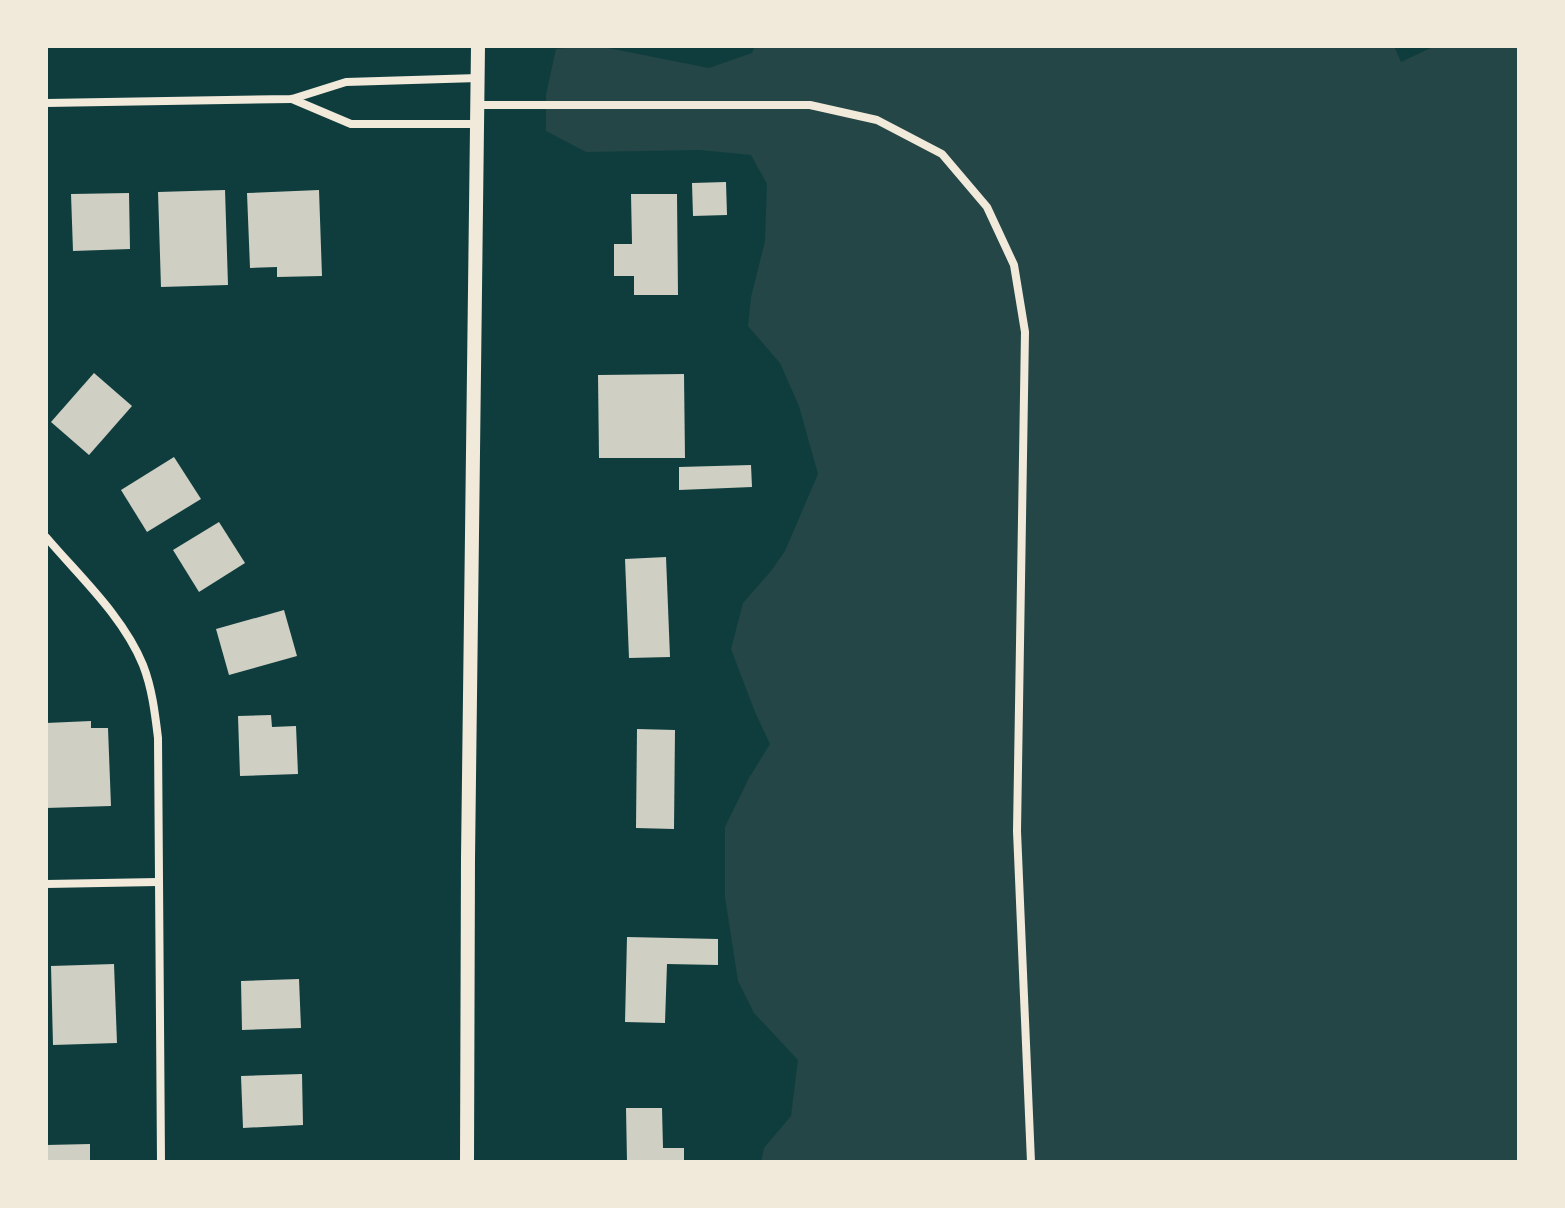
<svg xmlns="http://www.w3.org/2000/svg" width="1565" height="1208" font-family="'Exo 2',sans-serif">
<rect width="100%" height="100%" fill="#0f3d3e"/>
<path fill="#244646" d="M585,46H598L709,68L752,53L755,46H1394L1401,62L1435,46H1516L1519,52V1162H761L764,1148L791,1116L798,1060L754,1013L738,981L725,897V827L749,778L770,744L755,712L731,649L743,603L771,571L785,551L818,474L799,406L780,363L748,326L751,297L765,241L767,184L751,155L700,150L586,152L546,131V95L556,49Z"/>
<g fill="#cfcfc3">
<path d="M726,182L727,215L693,216L692,183Z"/>
<path d="M225,190L228,285L161,287L158,192Z"/>
<path d="M319,190L322,276L277,277V267L250,268L247,193Z"/>
<path d="M129,193L130,249L73,251L71,194Z"/>
<path d="M631,194H677L678,295H634V276H614V244H632Z"/>
<path d="M94,373L132,406L89,455L51,422Z"/>
<path d="M684,374L685,458H599L598,375Z"/>
<path d="M174,457L201,499L147,532L121,490Z"/>
<path d="M751,465L752,487L679,490V467Z"/>
<path d="M219,522L245,563L199,592L173,550Z"/>
<path d="M666,557L670,657L629,658L625,559Z"/>
<path d="M284,610L297,656L229,675L216,629Z"/>
<path d="M271,715L272,727L296,726L298,774L240,776L238,716Z"/>
<path d="M91,721V728H108L111,806L46,808V723Z"/>
<path d="M637,729L675,730L674,829L636,828Z"/>
<path d="M627,937L718,939V965L667,964L665,1023L625,1022Z"/>
<path d="M114,964L117,1043L53,1045L51,966Z"/>
<path d="M299,979L301,1028L242,1030L241,981Z"/>
<path d="M302,1074L303,1125L243,1128L241,1076Z"/>
<path d="M626,1108H662L663,1148H684V1162H627Z"/>
<path d="M90,1144V1162H46V1145Z"/>
</g>
<g fill="none" stroke-linecap="round" stroke-linejoin="round">
<g stroke="#f1e9da" stroke-width="8">
<path d="M292,99L351,124H478"/>
<path d="M46,103L292,99L346,82L478,78"/>
<path d="M478,105H810L877,120L942,154L987,207L1014,265L1025,332L1017,831L1031,1162"/>
<path d="M46,537C80,577 123,616 143,665C152,688 155,713 158,738L161,1162"/>
<path d="M46,884L158,882"/>
</g>
<path stroke="#f1e9da" stroke-width="14" d="M467,1162L468,859L478,46"/>
</g>
<rect width="1565" height="1208" fill="none" stroke="#f1e9da" stroke-width="96"/>
</svg>
